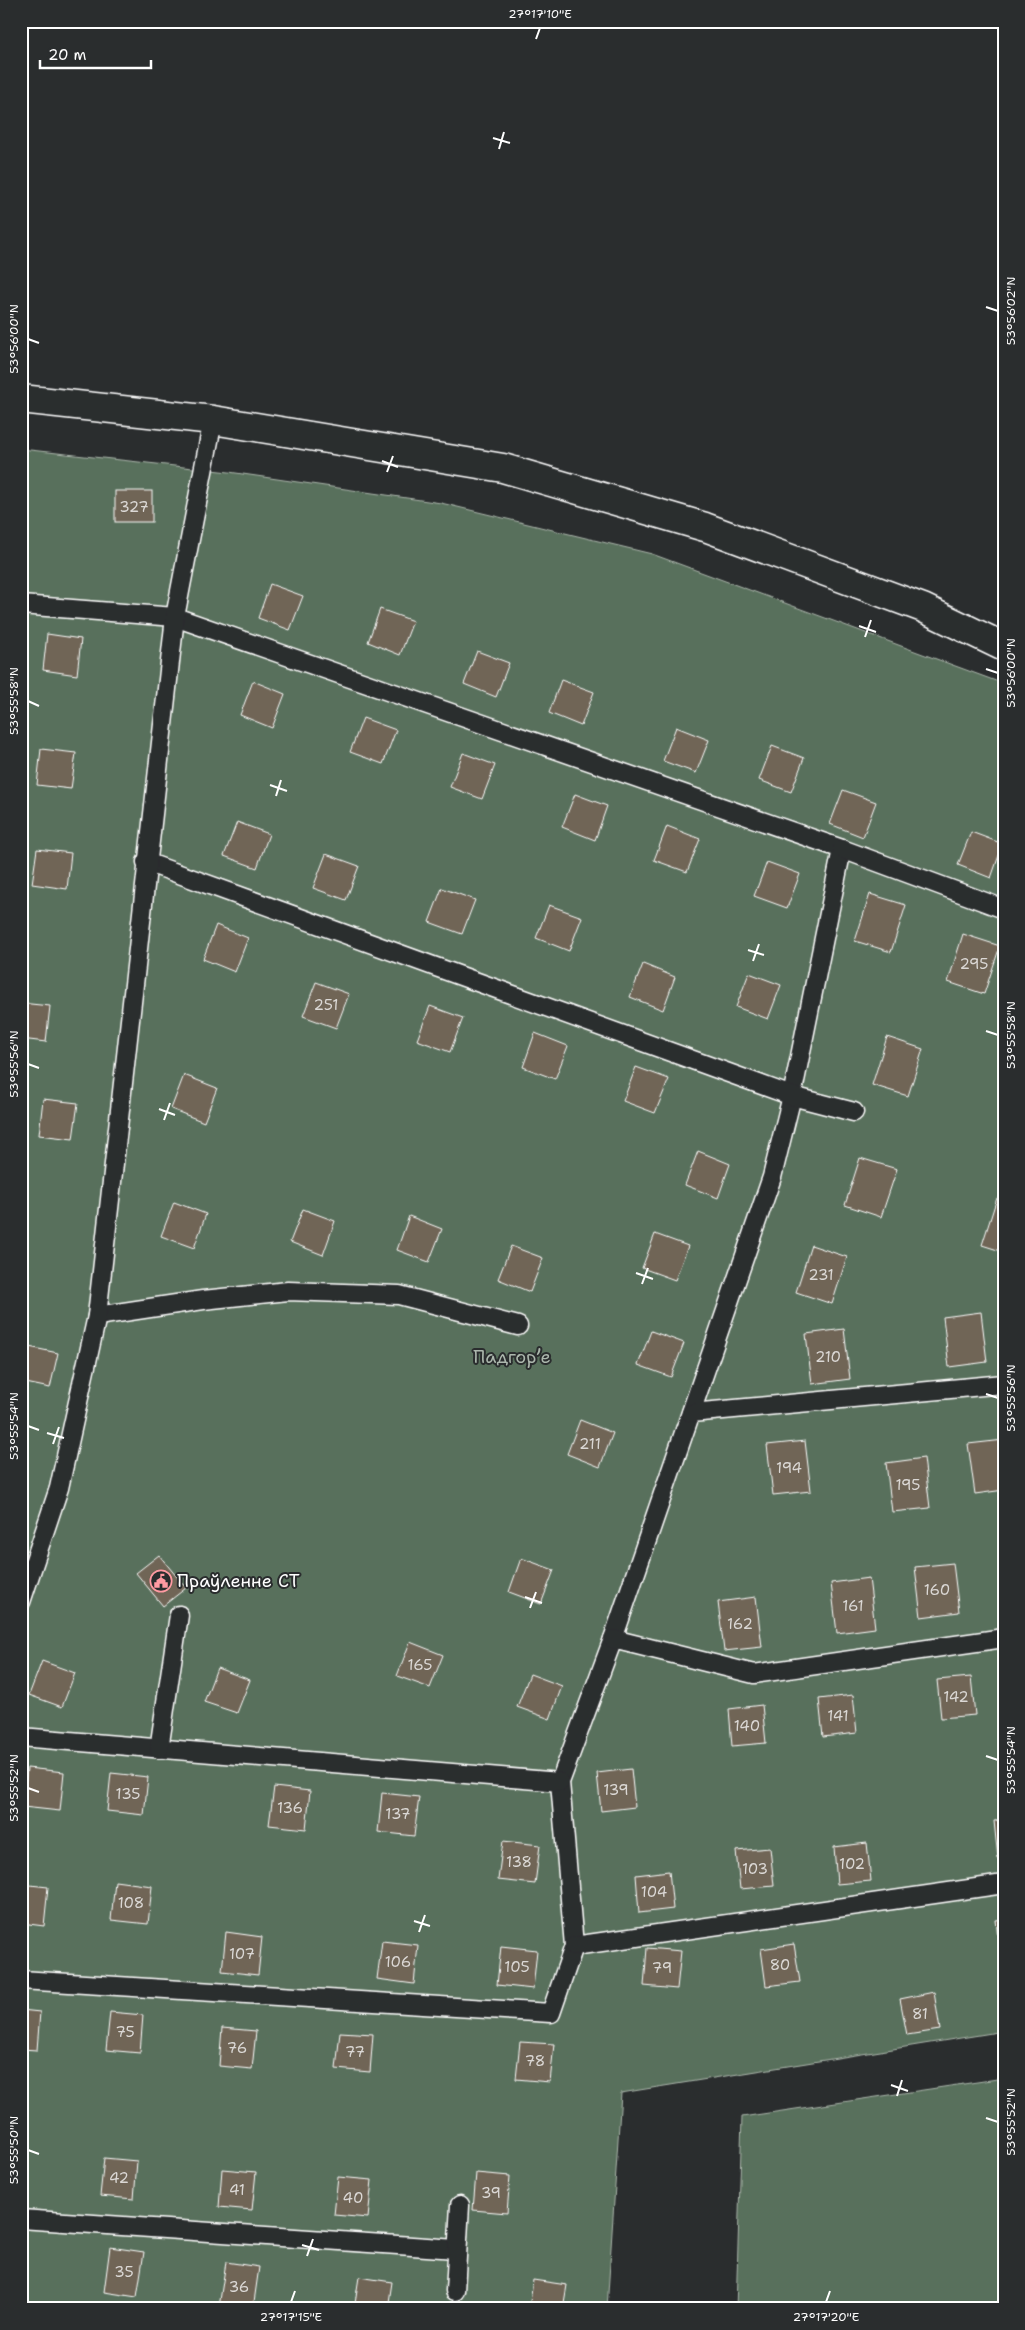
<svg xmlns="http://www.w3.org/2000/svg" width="1025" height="2330" font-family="'Shantell Sans',sans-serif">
<rect width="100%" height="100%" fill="#2a2d2e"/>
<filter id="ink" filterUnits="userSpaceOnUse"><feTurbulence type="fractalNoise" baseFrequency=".02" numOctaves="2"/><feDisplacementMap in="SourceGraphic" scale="10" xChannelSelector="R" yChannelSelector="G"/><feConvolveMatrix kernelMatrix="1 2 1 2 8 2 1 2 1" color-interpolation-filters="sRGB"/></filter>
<g filter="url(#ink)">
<g fill="#596f5b" stroke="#acb7ad">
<path d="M21,449L229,472L441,503L652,554L1004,684V2031L621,2093L607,2309H21Z"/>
<path d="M1004,2078V2309H736L742,2117Z"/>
</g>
<g fill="#6f6556" stroke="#fff">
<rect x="115" y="491" width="37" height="31"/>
<path d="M270,584L303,596L290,630L258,618Z"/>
<path d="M380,609L413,621L400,655L368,642Z"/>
<path d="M47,634L81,639L77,675L43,670Z"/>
<path d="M477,651L509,663L496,697L464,684Z"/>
<path d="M561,680L594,692L581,726L549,713Z"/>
<path d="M253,681L285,694L272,728L240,715Z"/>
<path d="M363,718L396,730L383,764L350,752Z"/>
<path d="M676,727L709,740L696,773L663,761Z"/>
<path d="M772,746L804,758L791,792L759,780Z"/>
<path d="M41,749L76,753L71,789L37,785Z"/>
<path d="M463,753L495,765L482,799L450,787Z"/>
<path d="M843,790L876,802L863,837L830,824Z"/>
<path d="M575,794L607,806L595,840L562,827Z"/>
<path d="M237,822L269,834L257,868L224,856Z"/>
<path d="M667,826L700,839L687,872L654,860Z"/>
<path d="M971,832L1003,844L991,878L958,865Z"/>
<path d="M37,849L71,853L67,889L32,884Z"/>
<path d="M326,854L359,866L346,900L313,888Z"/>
<path d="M767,862L800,874L787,908L754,896Z"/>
<path d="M442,888L475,900L462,934L429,922Z"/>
<path d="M870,894L906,905L891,952L855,941Z"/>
<path d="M549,905L582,917L569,951L536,938Z"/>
<path d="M216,925L248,938L235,972L203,959Z"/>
<path d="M963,934L1000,946L984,994L948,982Z"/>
<path d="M643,964L675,977L663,1010L630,997Z"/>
<path d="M749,973L781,985L768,1019L736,1007Z"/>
<path d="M316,982L349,994L336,1028L303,1016Z"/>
<path d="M21,1003L50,1006L46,1042L21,1039Z"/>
<path d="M430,1006L463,1018L450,1052L417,1040Z"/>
<path d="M535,1033L568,1046L555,1079L523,1067Z"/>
<path d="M887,1037L923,1049L908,1096L872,1085Z"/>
<path d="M636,1067L669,1079L655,1113L623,1101Z"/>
<path d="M184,1075L217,1088L204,1122L171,1109Z"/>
<path d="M43,1099L78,1103L73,1139L39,1135Z"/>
<path d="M698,1151L730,1164L718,1198L685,1185Z"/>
<path d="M860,1158L897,1169L881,1217L845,1205Z"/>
<path d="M997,1198L1004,1200V1252L982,1245Z"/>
<path d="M174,1202L206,1214L194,1248L161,1236Z"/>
<path d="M303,1209L335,1221L323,1255L290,1242Z"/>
<path d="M409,1216L442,1229L429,1262L397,1250Z"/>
<path d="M655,1234L688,1246L675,1280L642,1268Z"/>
<path d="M811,1245L847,1257L832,1304L796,1292Z"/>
<path d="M511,1246L543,1258L530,1292L498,1279Z"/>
<path d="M981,1312L987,1362L949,1367L943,1317Z"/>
<path d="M844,1329L850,1379L812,1384L806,1334Z"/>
<path d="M651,1331L684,1343L671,1377L638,1365Z"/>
<path d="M24,1346L58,1353L50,1388L21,1382V1358Z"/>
<path d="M580,1420L613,1433L600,1467L567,1454Z"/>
<path d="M1004,1440V1490L975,1494L968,1444Z"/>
<path d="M805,1441L811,1491L773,1495L767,1445Z"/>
<path d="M924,1458L930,1508L892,1512L886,1463Z"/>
<path d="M159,1555L186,1588L163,1606L136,1573Z"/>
<path d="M521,1558L554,1570L541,1604L509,1592Z"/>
<path d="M953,1563L959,1612L921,1617L915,1567Z"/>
<path d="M869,1578L875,1628L837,1633L831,1583Z"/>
<path d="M756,1597L762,1647L724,1651L718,1602Z"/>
<path d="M410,1642L443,1655L430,1688L397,1676Z"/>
<path d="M42,1661L75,1673L62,1707L29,1695Z"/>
<path d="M217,1668L250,1680L237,1713L204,1702Z"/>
<path d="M530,1674L562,1686L550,1719L517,1707Z"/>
<path d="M971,1677L975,1715L941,1718L937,1680Z"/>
<path d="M853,1695L857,1733L823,1737L819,1699Z"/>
<path d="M762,1705L766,1743L732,1746L729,1709Z"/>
<path d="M27,1768L64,1772L60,1811L23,1807Z"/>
<path d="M631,1769L635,1807L601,1811L597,1773Z"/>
<path d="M111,1773L148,1777L144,1815L107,1811Z"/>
<path d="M274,1787L310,1791L306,1829L269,1825Z"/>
<path d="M382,1793L419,1797L414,1836L378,1832Z"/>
<path d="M1004,1820V1858L998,1859L994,1821Z"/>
<path d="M503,1841L540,1845L535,1884L498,1880Z"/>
<path d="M867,1843L871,1881L837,1884L834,1847Z"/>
<path d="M770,1848L774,1886L740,1889L736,1851Z"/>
<path d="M669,1871L673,1909L639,1913L636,1875Z"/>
<path d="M115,1881L152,1886L148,1924L111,1920Z"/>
<path d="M21,1884L48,1887L44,1926L21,1923Z"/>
<path d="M1004,1919V1958H1000L996,1920Z"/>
<path d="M226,1932L262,1937L258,1975L222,1971Z"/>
<path d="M382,1941L418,1945L414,1984L377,1979Z"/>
<path d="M794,1944L800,1982L766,1986L761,1949Z"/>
<path d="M501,1946L537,1950L533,1989L497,1985Z"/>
<path d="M647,1948L681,1951L677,1989L644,1986Z"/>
<path d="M934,1992L940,2030L907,2035L900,1999Z"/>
<path d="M21,2010L40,2012L37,2050L21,2049Z"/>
<path d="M110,2012L143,2015L140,2053L106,2050Z"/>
<path d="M222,2028L256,2031L252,2069L219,2066Z"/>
<path d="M340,2032L373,2034L370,2072L336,2069Z"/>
<path d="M520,2042L554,2044L550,2082L516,2079Z"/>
<path d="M104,2158L137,2161L134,2199L100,2196Z"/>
<path d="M222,2169L256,2172L252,2210L219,2207Z"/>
<path d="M476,2173L510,2176L507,2213L473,2210Z"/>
<path d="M338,2177L372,2180L368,2218L334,2215Z"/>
<path d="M110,2247L144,2252L137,2297L104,2292Z"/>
<path d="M226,2262L259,2267L253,2309L219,2307Z"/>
<path d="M359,2277L392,2282L388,2309H354Z"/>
<path d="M533,2280L567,2285L563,2309H529Z"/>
</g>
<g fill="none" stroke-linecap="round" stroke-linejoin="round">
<g stroke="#fff" stroke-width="21">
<g id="lane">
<path d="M21,605L175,617L842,849L792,1096L772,1177L613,1639L560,1782L574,1946L551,2013L21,1980"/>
<path d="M842,849L1004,909"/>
<path d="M146,862L792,1096L854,1112"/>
<path d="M97,1316L203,1300L288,1291L399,1295L518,1326"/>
<path d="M691,1413L1004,1384"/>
<path d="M21,1602L59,1488L97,1316L175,617L213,420"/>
<path d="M613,1639L754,1674L1004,1638"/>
<path d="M21,1737L560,1782"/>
<path d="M159,1749L179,1615"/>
<path d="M574,1946L1004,1884"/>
<path d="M21,2219L456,2249"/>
<path d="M455,2291L460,2205"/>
</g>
</g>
<g stroke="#fff" stroke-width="31">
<path id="secondary" d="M21,399L213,420L503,468L705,527L923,608L1004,647"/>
</g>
<use href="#lane" stroke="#2a2d2e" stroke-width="18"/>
<use href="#secondary" stroke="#2a2d2e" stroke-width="28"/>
</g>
</g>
<path fill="none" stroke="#fff" stroke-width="2" d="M536,39L540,28M493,138L510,143M499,149L504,132M986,307L998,311M28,339L39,343M382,461L398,467M387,472L393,456M859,626L876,632M865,637L871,620M986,669L998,673M28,701L39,706M270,785L287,791M276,796L281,780M748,950L764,955M753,961L759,944M986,1031L998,1035M28,1064L39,1068M159,1109L175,1115M164,1120L170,1103M636,1273L653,1279M642,1284L648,1268M986,1394L998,1398M28,1426L39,1430M47,1433L64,1438M53,1444L59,1427M525,1597L542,1603M530,1608L536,1592M986,1756L998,1760M28,1788L39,1792M414,1921L430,1926M419,1932L425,1915M891,2085L908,2091M897,2096L902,2080M986,2118L998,2122M28,2150L39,2154M302,2245L319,2250M307,2256L313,2239M291,2302L295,2291M826,2302L830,2291"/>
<defs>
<g id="civic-ring" transform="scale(1.125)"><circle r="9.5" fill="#2a2d2e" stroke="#ff9aa2" stroke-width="1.5"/><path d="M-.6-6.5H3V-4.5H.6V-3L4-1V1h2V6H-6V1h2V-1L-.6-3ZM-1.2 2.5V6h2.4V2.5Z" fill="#ff9aa2"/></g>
</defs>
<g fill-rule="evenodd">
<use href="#civic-ring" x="161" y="1581"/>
</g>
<g text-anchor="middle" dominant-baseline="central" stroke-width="4" stroke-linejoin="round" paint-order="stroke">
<g font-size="15" fill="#dbd8d5">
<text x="134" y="507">327</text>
<text x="974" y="964">295</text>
<text x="326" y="1005">251</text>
<text x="821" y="1275">231</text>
<text x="828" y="1357">210</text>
<text x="590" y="1444">211</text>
<text x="789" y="1468">194</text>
<text x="908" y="1485">195</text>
<text x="937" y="1590">160</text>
<text x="853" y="1606">161</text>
<text x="740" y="1624">162</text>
<text x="420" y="1665">165</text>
<text x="956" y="1697">142</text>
<text x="838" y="1716">141</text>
<text x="747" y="1726">140</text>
<text x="616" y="1790">139</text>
<text x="128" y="1794">135</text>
<text x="290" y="1808">136</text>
<text x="398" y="1814">137</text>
<text x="519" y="1862">138</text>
<text x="852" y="1864">102</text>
<text x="755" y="1869">103</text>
<text x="654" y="1892">104</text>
<text x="131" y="1903">108</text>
<text x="242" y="1954">107</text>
<text x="398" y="1962">106</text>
<text x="780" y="1965">80</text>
<text x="517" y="1967">105</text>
<text x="662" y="1968">79</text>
<text x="920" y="2014">81</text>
<text x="125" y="2032">75</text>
<text x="237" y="2048">76</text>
<text x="355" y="2052">77</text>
<text x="535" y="2061">78</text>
<text x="119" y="2178">42</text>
<text x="237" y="2190">41</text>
<text x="491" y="2193">39</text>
<text x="353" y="2198">40</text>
<text x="124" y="2272">35</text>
<text x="239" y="2287">36</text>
</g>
<g font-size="18" fill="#acb7ad" stroke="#2a2d2e">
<text x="512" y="1357">Падгорʼе</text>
</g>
<g font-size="18" fill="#fff" stroke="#2a2d2e" text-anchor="start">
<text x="177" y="1581">Праўленне СТ</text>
</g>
</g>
<rect width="1025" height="2330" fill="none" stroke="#2a2d2e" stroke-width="55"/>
<path d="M40 60v8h111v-8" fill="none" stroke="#ffffff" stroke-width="2.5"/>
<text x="48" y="60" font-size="15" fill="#ffffff" stroke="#2a2d2e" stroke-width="4" paint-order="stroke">20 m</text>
<rect x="28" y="28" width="970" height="2274" fill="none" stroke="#fff" stroke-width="2"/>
<g font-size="12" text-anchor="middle" fill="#fff">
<text x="540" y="18">27°17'10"E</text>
<text transform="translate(1011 311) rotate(-90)" y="4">53°56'02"N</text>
<text transform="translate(14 339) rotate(-90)" y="4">53°56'00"N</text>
<text transform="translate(1011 673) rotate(-90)" y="4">53°56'00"N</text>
<text transform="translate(14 701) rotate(-90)" y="4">53°55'58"N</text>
<text transform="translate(1011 1035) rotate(-90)" y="4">53°55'58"N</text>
<text transform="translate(14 1064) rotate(-90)" y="4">53°55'56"N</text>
<text transform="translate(1011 1398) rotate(-90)" y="4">53°55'56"N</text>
<text transform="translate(14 1426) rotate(-90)" y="4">53°55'54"N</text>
<text transform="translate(1011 1760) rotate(-90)" y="4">53°55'54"N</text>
<text transform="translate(14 1788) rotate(-90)" y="4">53°55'52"N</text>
<text transform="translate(1011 2122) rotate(-90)" y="4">53°55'52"N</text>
<text transform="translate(14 2150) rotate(-90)" y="4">53°55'50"N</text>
<text x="291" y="2321">27°17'15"E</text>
<text x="826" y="2321">27°17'20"E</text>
</g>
</svg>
